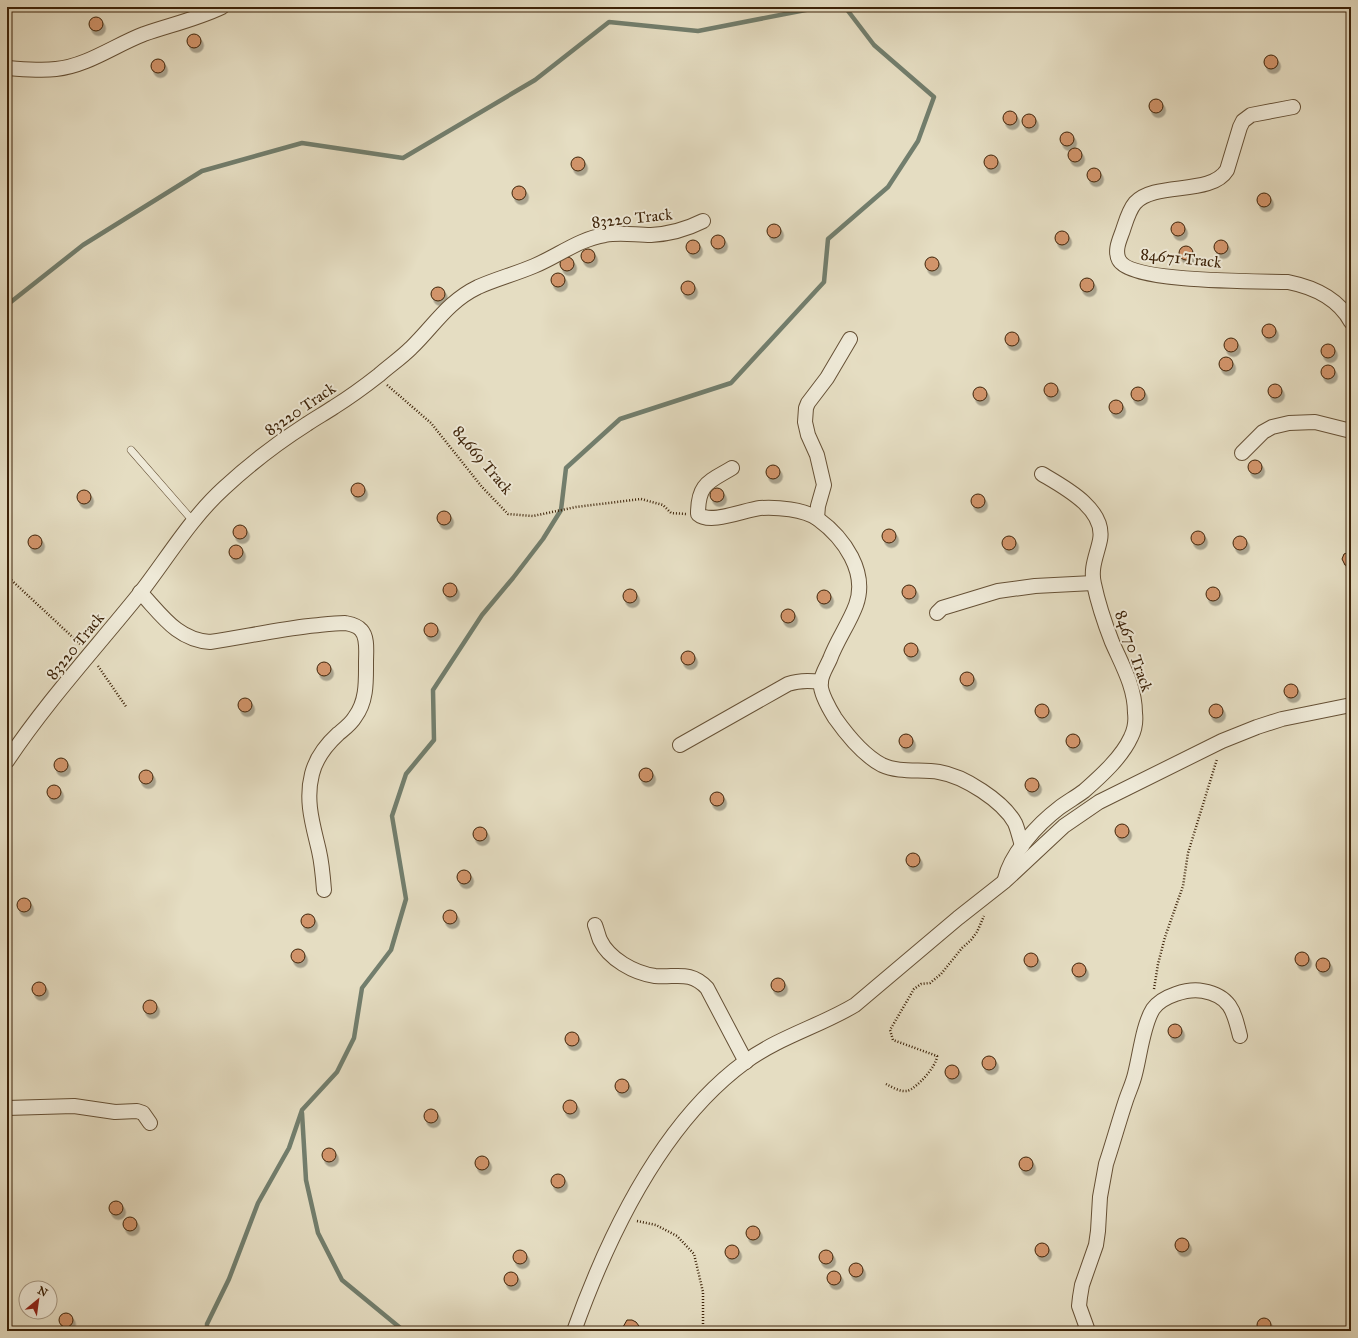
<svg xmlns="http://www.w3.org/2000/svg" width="1358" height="1338" font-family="'IM FELL Great Primer',serif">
<defs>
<filter id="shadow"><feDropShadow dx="2.5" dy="4.5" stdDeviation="0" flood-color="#0004"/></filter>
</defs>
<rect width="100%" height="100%" fill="#e5ddc2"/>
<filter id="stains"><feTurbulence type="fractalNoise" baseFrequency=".005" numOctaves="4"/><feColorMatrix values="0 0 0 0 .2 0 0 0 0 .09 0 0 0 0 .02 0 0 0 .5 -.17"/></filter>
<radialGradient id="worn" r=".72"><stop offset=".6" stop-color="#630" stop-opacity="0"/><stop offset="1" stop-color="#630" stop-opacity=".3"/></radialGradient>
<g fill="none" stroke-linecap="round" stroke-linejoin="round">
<g stroke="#727e6d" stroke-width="4.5">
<path d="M7,305L83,245L202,171L302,143L403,158L535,80L609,22L698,31L821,7"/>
<path d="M302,1113L306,1180L318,1233L342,1280L404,1331"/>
<path d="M207,1331V1324L229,1279L258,1203L289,1148L302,1110L337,1072L354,1038L362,988L391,950L406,899L392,816L406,774L434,740L433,690L482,615L513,578L543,539L561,510L566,468L620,419L731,383L824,282L828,239L888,187L918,141L934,97L874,45L845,7"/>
</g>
</g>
<g fill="#d1946b" stroke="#3c2208" filter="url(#shadow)">
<circle cx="96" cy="24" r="7"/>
<circle cx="194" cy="41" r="7"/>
<circle cx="1271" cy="62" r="7"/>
<circle cx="158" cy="66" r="7"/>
<circle cx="1156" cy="106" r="7"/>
<circle cx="1010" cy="118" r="7"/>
<circle cx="1029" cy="121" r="7"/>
<circle cx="1067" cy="139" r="7"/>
<circle cx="1075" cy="155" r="7"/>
<circle cx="991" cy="162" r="7"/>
<circle cx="578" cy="164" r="7"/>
<circle cx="1094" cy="175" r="7"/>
<circle cx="519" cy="193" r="7"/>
<circle cx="1264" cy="200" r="7"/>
<circle cx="1178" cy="229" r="7"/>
<circle cx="774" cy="231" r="7"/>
<circle cx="1062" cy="238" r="7"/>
<circle cx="718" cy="242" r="7"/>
<circle cx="693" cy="247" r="7"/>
<circle cx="1221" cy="247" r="7"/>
<circle cx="1186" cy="253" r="7"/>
<circle cx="588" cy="256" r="7"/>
<circle cx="932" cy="264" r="7"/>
<circle cx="567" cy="264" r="7"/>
<circle cx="558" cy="280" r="7"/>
<circle cx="1087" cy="285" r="7"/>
<circle cx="688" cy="288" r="7"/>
<circle cx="438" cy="294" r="7"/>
<circle cx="1269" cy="331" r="7"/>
<circle cx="1012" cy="339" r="7"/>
<circle cx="1231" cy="345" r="7"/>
<circle cx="1328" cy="351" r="7"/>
<circle cx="1226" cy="364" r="7"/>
<circle cx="1328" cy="372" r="7"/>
<circle cx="1051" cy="390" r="7"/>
<circle cx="1275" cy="391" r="7"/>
<circle cx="1138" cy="394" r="7"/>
<circle cx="980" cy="394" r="7"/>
<circle cx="1116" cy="407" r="7"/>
<circle cx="1255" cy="467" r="7"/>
<circle cx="773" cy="472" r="7"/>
<circle cx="358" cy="490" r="7"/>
<circle cx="717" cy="495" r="7"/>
<circle cx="84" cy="497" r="7"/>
<circle cx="978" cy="501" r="7"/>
<circle cx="444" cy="518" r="7"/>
<circle cx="240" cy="532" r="7"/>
<circle cx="889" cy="536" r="7"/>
<circle cx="1198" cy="538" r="7"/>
<circle cx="35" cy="542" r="7"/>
<circle cx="1009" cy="543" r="7"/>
<circle cx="1240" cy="543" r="7"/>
<circle cx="236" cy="552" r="7"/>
<path d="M1349,552H1351L1350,567L1345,565L1342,559L1344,554Z"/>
<circle cx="450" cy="590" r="7"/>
<circle cx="909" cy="592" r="7"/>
<circle cx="1213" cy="594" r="7"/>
<circle cx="630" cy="596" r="7"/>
<circle cx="824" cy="597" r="7"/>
<circle cx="788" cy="616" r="7"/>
<circle cx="431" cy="630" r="7"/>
<circle cx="911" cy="650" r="7"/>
<circle cx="688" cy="658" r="7"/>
<circle cx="324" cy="669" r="7"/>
<circle cx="967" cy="679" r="7"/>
<circle cx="1291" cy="691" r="7"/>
<circle cx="245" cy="705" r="7"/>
<circle cx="1216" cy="711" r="7"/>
<circle cx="1042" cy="711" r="7"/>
<circle cx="906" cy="741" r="7"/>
<circle cx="1073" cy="741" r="7"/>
<circle cx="61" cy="765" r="7"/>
<circle cx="646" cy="775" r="7"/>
<circle cx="146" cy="777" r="7"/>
<circle cx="1032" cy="785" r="7"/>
<circle cx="54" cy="792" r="7"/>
<circle cx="717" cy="799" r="7"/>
<circle cx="1122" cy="831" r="7"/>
<circle cx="480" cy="834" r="7"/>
<circle cx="913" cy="860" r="7"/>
<circle cx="464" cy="877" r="7"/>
<circle cx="24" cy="905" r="7"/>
<circle cx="450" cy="917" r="7"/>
<circle cx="308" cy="921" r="7"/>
<circle cx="298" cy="956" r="7"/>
<circle cx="1302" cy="959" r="7"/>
<circle cx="1031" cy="960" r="7"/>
<circle cx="1323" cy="965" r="7"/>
<circle cx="1079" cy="970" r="7"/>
<circle cx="778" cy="985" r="7"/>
<circle cx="39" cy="989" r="7"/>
<circle cx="150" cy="1007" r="7"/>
<circle cx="1175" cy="1031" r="7"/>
<circle cx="572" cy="1039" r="7"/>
<circle cx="989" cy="1063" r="7"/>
<circle cx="952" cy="1072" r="7"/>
<circle cx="622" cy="1086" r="7"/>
<circle cx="570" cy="1107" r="7"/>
<circle cx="431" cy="1116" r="7"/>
<circle cx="329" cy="1155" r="7"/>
<circle cx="482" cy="1163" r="7"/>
<circle cx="1026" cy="1164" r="7"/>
<circle cx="558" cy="1181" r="7"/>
<circle cx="116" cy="1208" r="7"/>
<circle cx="130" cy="1224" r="7"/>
<circle cx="753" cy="1233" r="7"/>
<circle cx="1182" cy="1245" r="7"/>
<circle cx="1042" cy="1250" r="7"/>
<circle cx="732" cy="1252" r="7"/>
<circle cx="520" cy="1257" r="7"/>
<circle cx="826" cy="1257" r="7"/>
<circle cx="856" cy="1270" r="7"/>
<circle cx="834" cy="1278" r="7"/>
<circle cx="511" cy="1279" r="7"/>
<circle cx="66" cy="1320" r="7"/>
<circle cx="1264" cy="1325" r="7"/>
<path d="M627,1320H632L636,1322L639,1326L637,1331H625L623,1327Z"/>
</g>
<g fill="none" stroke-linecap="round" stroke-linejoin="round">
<g stroke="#665136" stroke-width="8">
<path id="service" d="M131,450L193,521"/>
</g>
<g stroke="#665136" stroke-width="16">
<g id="minor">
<path d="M7,68C23,69 40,71 56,69C87,66 115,45 144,34C170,25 197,19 222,7"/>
<path d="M1293,107L1251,115L1243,121L1240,127L1227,170C1211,196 1155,181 1135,203C1129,210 1126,221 1123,230C1120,239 1114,250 1119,260C1131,283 1260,281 1288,282C1313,287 1338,298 1351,322"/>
<path d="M1242,453L1263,432L1272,427L1289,423L1315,422L1351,431"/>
<path d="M732,468C709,482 698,483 698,514C710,525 744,510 760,508C777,507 804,509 818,519C844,538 868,572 856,605C849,624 837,640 830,659C827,666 821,675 821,682C819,691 830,710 835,718C847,735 863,755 882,765C899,773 921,769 939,772C964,776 1003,801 1015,823C1018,830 1020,839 1022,846"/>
<path d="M817,518L818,506L824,485L817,455L808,435L805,422L806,408L808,403L827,378L850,339"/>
<path d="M140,592C161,614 177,640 210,642C243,637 276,630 309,626C321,625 333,623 345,623C350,624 357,625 361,630C368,637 366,652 366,662C366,681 367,701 355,717C351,724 344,729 338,734C326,745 316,758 312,774C305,801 313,825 319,851C322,864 323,877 324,890"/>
<path d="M937,613L942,608L952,605L998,591L1035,586L1093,583"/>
<path d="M680,745L788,684C799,680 808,680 821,682"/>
<path d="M7,761C47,701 96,648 141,592C168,557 191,518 224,488C250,464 277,443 307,424C316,418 325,413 334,407C350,397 365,386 379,375C389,366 401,358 411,348C434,326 447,302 478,287C496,279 515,274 534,266C558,256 579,239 605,235C620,232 635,235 651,235C669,234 687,229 703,221"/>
<path d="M1005,879C1011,853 1038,824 1059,808C1067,802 1076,797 1084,791C1101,776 1122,757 1131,737C1135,729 1136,721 1135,713C1135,687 1122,665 1112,642C1105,624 1098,603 1094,584C1090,568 1097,555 1100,540C1106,509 1064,487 1042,474"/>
<path d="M595,925C597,930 598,935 600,940C609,959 634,973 655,976C676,978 690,970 707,988L746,1062"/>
<path d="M7,1108L74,1106L115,1112L137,1111L143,1113L150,1123"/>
<path d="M574,1331C608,1236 662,1123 745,1062C779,1037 820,1026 855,1005L958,918L1005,881L1064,826L1099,802L1222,741L1257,727L1282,719L1351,705"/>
<path d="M1088,1331L1079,1306L1080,1297L1082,1285L1096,1245L1098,1231L1100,1197L1106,1164C1113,1143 1119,1121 1126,1100C1129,1091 1133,1083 1135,1074C1140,1055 1143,1025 1153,1009C1162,996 1188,988 1203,991C1231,996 1234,1012 1240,1036"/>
</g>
</g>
<g stroke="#3c2208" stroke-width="2.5" stroke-dasharray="1 2" stroke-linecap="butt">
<path d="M387,385L431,423L482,487L508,514L533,516L576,507L641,499L663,505L671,513L686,514"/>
<path d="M7,576L80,644"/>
<path d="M98,666L127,708"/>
<path d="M1154,989L1158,964L1165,937L1183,886L1188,853L1217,759"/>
<path d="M886,1084C892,1087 900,1092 907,1091C916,1089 937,1066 937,1056L893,1040L890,1030L914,989L921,984L930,983L941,974L962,948L971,940L977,932L984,916"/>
<path d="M637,1221L656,1225L677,1236L694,1254L703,1292V1331"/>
</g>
<use href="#service" stroke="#eee9d7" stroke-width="7"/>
<use href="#minor" stroke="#eee9d7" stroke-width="14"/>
</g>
<g text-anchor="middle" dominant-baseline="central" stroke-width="4" stroke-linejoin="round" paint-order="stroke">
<g font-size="16" fill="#3c2208" stroke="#eee9d7">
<text transform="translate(632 218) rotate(-6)">83220 Track</text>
<text transform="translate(1181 258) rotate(6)">84671 Track</text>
<text transform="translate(300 409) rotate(-34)">83220 Track</text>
<text transform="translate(483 460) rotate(50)">84669 Track</text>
<text transform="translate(75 646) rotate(-51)">83220 Track</text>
<text transform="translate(1134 651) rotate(71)">84670 Track</text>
</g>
</g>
<rect width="1358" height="1338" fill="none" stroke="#e5ddc2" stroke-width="24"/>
<rect x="8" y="8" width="1342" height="1322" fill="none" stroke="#3c2208" stroke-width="2"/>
<rect x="12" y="12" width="1334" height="1314" fill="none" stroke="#3c2208"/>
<g transform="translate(38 1300) rotate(29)"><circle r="19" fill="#eee9d7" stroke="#a79984"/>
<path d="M0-3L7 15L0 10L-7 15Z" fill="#8f2418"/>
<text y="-6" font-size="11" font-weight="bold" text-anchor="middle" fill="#3c2208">N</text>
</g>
<rect width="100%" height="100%" filter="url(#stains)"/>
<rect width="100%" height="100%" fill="url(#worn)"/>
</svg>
